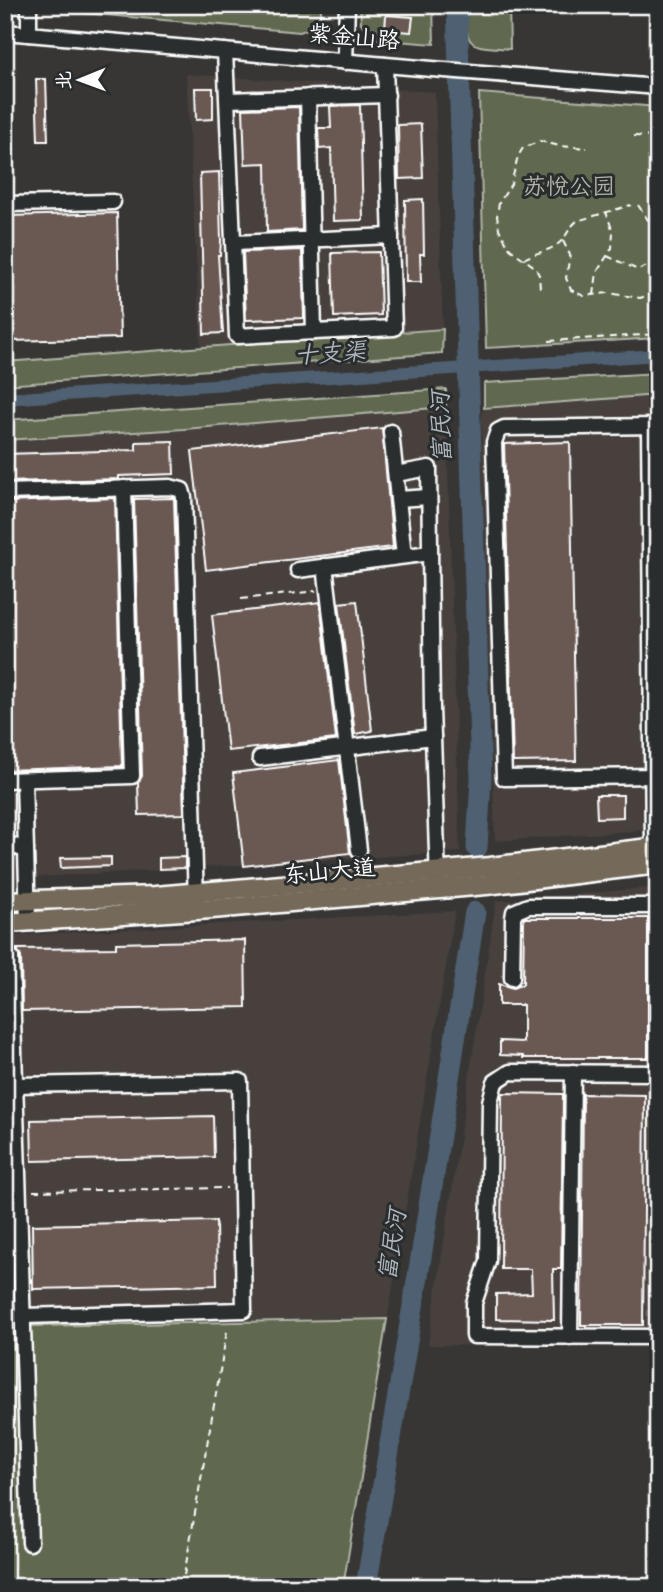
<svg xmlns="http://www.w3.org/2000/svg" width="663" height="1592" font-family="Dekko,'LXGW WenKai TC',sans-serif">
<rect width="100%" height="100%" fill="#373635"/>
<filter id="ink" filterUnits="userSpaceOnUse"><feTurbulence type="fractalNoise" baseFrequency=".0143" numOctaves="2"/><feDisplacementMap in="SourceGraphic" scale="14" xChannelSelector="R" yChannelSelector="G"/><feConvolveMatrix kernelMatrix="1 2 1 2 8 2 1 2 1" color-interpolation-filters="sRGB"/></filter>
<g filter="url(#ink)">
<g fill="#46403e">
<path d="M186,74L435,92L443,329L201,349Z"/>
<path d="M658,395V829L495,841L481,416L484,408Z"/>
<path d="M446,407L460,852L5,879V440L184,429Z"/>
<path d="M658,887V1346L428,1345L496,901Z"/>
<path d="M455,911L343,1587H5V936Z"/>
</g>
<g fill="#60684f" stroke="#b0b4a7" stroke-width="2">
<path d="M50,5H321V13L316,26L300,32L60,11Z"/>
<path d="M360,5H433L434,44L372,39L361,23Z"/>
<path d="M465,5H509L510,49C467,45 467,50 465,5Z"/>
<path d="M479,93L658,107V338L486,348Z"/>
<path d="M443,329L442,353L5,385V362Z"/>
<path d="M658,373V395L484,408V383Z"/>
<path d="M446,389V407L184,429L5,440V420Z"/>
<path d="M387,1319L343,1587H5V1329L31,1326Z"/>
</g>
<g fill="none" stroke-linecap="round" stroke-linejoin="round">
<path stroke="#4f6172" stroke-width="12" d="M5,399L658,355"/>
<g stroke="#4f6172" stroke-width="21">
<path d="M457,5L481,779L477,848"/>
<path d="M366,1587L418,1276L475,912"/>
</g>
</g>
<g fill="#6a5852" stroke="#fff" stroke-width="2">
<path d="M386,15L413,17L411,32L385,30Z"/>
<path d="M36,79H46L48,141H38Z"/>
<path d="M195,88H213V119L196,120Z"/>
<path d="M360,105L363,220L333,221L331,148L319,149L318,128H331L330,106Z"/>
<path d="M299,107L302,230L267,232L266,163L245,164L243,109Z"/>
<path d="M421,124L423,178L399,179L398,125Z"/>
<path d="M219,172L221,241L220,255H218L223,333L204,334L200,173Z"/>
<path d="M423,199L424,254H420L421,282H406L405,200Z"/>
<path d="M117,213L120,338L11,341L8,216Z"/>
<path d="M302,250L304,318L246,320L243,252Z"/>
<path d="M379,252L381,315L334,317L332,253Z"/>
<path d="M382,428L393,547L206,570L192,451Z"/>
<path d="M173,441L174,474L119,476V479L5,482V454L136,450V442Z"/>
<path d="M570,442L576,761L513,762L504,444Z"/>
<path d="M115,498L122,766L5,770V502Z"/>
<path d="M174,498L184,814L139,815L138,783L142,776L134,499Z"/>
<path d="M357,601L372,731L355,734L339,603Z"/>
<path d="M320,602L336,739L228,751L212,615Z"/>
<path d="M339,760L350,853L244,866L233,773Z"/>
<path d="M596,795H623V817L597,818Z"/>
<path d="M111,857V866L61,868L60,858Z"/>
<path d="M185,857V868L159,869V858Z"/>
<path d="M524,918H648V1058H523V1056L500,1055V1041L523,1042V1005H499V984L513,988L523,984Z"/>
<path d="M245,940L246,1007L22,1011L21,957L17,949L116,948V943Z"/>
<path d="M502,1093L563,1094L561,1269H553L554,1320L496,1319V1294L532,1293L531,1269H501Z"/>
<path d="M583,1094L645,1095L643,1325H581Z"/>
<path d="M213,1116L214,1157L32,1161L31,1120Z"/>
<path d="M216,1221L217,1285L33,1289L32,1225Z"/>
</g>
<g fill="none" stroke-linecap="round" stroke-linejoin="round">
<g stroke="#fff" stroke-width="19">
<g id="minor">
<path d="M5,32L432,69L658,87"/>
<path d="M29,34V5"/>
<path d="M225,51L237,336L394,328L385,65"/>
<path d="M345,62L347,5"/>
<path d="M308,97L314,332"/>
<path d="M228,100L387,95"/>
<path d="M5,204L113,202"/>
<path d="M234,243L391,236"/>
<path d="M658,426L504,428L498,431L494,442L504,778L658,776"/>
<path d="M649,427L653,848"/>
<path d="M391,432L404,556"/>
<path d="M396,474L429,468L432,708L438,881"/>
<path d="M5,492L170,487L182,490L184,497L196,902"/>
<path d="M398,499L429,497"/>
<path d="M325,566L359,850"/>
<path d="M298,570L430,553"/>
<path d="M260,758L433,737"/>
<path d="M5,780L132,776L124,488"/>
<path d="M24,780L28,921"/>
<path d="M5,843L26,850"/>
<path d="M11,957L30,1543"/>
<path d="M512,978L513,918L514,912L528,906H658"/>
<path d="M658,1073L510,1072L495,1082L490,1102L488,1261L474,1303V1336L658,1337"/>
<path d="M15,1085L240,1081L244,1310L23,1316"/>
<path d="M570,1337L573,1072"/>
</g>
</g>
<g stroke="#fff" stroke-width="23">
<g id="major">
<path d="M5,901L155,896L490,867L658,847"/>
<path d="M5,923L212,909L486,885L658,864"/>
</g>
</g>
<g stroke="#fff" stroke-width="2" stroke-dasharray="7 5" stroke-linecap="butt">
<path d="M634,136L658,137"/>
<path d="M638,205L658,235"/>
<path d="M563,241L570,255L566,278L571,290L584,296L608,293L640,298L658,292"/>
<path d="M607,256L638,270L658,261"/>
<path d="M524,259C534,253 546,252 555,246C566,240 568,228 577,221L631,205"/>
<path d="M540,288L539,275L535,267L510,249L499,229L497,216L499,203L511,184L518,156L523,148L540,141L559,146L587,148"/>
<path d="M594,295L597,272L612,248L613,232L606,212"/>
<path d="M549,341L658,334"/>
<path d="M241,599L316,591"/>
<path d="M33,1191L227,1188"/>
<path d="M182,1587L227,1331"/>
</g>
<use href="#minor" stroke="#2a2d2e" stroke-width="14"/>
<use href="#major" stroke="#746a5a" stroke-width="18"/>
</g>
</g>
<g text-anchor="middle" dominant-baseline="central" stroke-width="6" stroke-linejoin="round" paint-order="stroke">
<g font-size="23" fill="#fff" stroke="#2a2d2e">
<text transform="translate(354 40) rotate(5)">紫金山路</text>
<text transform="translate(330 874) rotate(-5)">东山大道</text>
</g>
<g font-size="23" fill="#b0b4a7" stroke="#2a2d2e">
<text x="569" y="189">苏悦公园</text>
</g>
<g font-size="24" font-style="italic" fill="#b0b8c0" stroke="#2a2d2e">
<text transform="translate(330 356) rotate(-4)">十支渠</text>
<text transform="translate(444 427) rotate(-92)">富民河</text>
<text transform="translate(395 1245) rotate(-81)">富民河</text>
</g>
</g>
<rect width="663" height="1592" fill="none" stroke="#2a2d2e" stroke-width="28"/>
<rect x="14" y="14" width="635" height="1564" fill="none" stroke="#fff" stroke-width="2.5" filter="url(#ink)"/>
<g transform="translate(80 80) rotate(269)" stroke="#2a2d2e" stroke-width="5" paint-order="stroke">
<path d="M0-5L12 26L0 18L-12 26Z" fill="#ffffff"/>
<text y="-10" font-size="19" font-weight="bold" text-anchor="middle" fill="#ffffff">北</text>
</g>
</svg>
